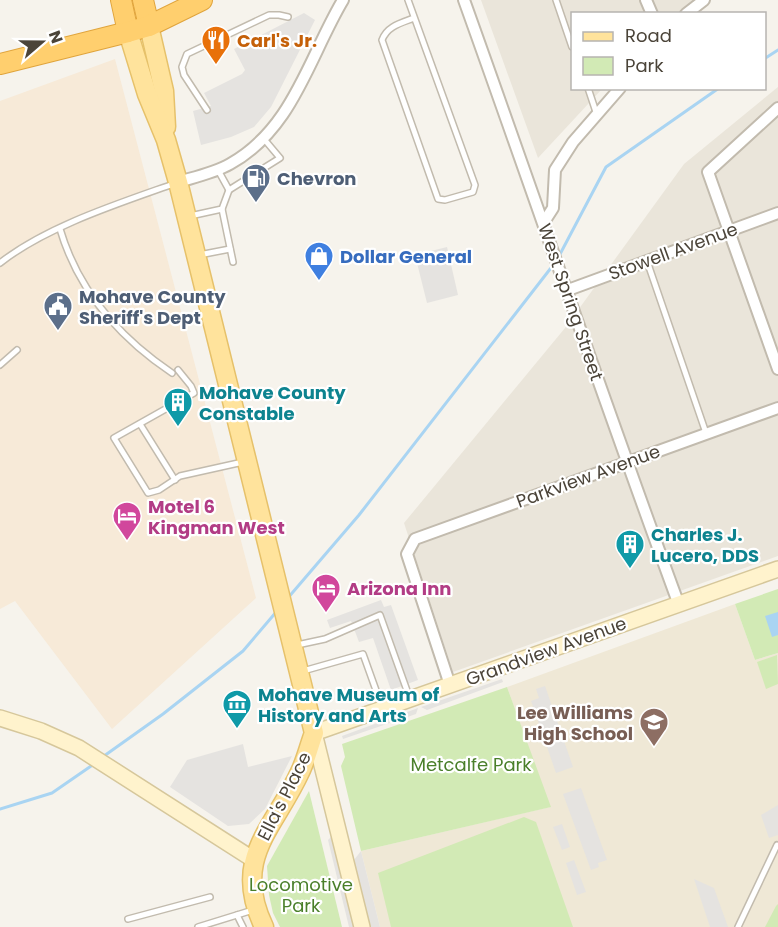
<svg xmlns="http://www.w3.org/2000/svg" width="778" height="927" font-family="Poppins,sans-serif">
<rect width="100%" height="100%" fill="#f6f3ec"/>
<g fill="#eae5da">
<path d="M481,0H694L680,13L572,14V88L602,89L538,158Z"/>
<path d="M778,87V556L453,672L404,523L565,328L684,164Z"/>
</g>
<path fill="#f7ead8" d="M115,59L256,598L112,729L15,601L0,609V101Z"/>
<path fill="#efe8d6" d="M735,604L755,660L778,653V927H380L361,851L550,807L507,687Z"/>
<g fill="#d2eab5">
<path d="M778,589V653L755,660L735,604Z"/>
<path d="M777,655L778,684L766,689L757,662Z"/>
<path d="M507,687L551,807L361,851L341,766L345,757L342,744Z"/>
<path d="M309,791L342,927H280L273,913L269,895L267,866Z"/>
<path d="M524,817L536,822L573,927H391L378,873Z"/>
<path d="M778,904V927H765L776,906Z"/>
</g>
<g fill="#e5e3e0">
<path d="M304,13L315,20L271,107L254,127L231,137L201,145L193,111L211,106L204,93L242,74L245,70L234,49Z"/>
<path d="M447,247L458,295L427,303L415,255Z"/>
<path d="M381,600L384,607L391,605L418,680L391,690L373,638L359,642L351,621L330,628L327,620Z"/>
<path d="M502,679L503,682L427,710L421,707Z"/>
<path d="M545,686L573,767L556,773L531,701L539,698L536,689Z"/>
<path d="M418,708L416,714L343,739L342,736Z"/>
<path d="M243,744L248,767L292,756L265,809L249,824L228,826L170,787L187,760Z"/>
<path d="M581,788L607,860L598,863L599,867L591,870L563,794Z"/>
<path d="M778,805V835L769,838L761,815Z"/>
<path d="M562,824L570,847L562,850L553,827Z"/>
<path d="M336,832L359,927H349L328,840Z"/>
<path d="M361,851L380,927H370L354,860Z"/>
<path d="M574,860L586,892L577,895L566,863Z"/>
<path d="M694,879L714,888L728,927H710Z"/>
</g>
<path fill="#a9d4f2" d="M778,612V635L772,637L765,616Z"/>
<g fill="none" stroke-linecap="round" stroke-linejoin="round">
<g stroke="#a9d4f2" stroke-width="3">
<path d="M764,59L778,50"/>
<path d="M558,258L606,167L719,88"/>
<path d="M287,599L359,515L554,264"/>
<path d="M104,756L163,714L243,651L277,611"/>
<path d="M0,809L52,793L94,764"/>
</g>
<g stroke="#c2bbae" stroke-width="8">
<g id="lane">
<path d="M408,0L475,185L473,192L445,200L438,199L382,40C387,26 401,23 414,18"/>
<path d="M556,0L572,47"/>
<path d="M588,88L597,115"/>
<path d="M207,110L184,75L182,67L187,54L269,15H279L288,17"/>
<path d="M218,170L229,190L280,158L264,139"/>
<path d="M222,209L233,262"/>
<path d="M190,216L222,209L229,190"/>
<path d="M60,229C78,290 120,338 172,373"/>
<path d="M199,255L230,249"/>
<path d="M647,261L706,433"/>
<path d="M0,263C47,226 120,203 176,183"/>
<path d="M0,365L17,350"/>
<path d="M178,370L191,386L194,393L114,438L148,493L159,490L180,476L243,462"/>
<path d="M140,424L175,480"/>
<path d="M297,645L325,639L380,615L410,699"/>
<path d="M303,671L363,654L382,707"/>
<path d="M237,915L243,927"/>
<path d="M128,919L210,897"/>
<path d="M198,927L253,910"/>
<path d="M738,927L777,845"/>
</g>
</g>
<g stroke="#c2bbae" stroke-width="14">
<g id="street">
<path d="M464,0C536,201 605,404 679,605"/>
<path d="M646,0L652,14"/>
<path d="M686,14L704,0"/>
<path d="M778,108L708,172L778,369"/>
<path d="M178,182C195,177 214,173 230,164C293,129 309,57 343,0"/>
<path d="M544,222L553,208L555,170L573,142L620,88"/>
<path d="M568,290L778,213"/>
<path d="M450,685L407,554L415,539L778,408"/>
</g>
</g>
<g stroke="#d6c79b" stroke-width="18">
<g id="secondary">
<path d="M0,718L41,731L79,748L254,860"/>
<path d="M362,927L314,733L778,569"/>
</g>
</g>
<g stroke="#e6c16a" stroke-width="21">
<g id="primary">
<path d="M149,26L164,91L166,127"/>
<path d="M128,32L147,94L166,140L178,182L314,733C309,746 306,760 300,772C274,829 231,858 264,927"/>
</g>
</g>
<g stroke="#e0a43c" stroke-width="22">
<g id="highway">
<path d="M121,0L128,32"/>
<path d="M143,0L149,26"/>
<path d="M0,64L128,32L149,26L202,0"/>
</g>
</g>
<use href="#lane" stroke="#fff" stroke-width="5"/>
<use href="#street" stroke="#fff" stroke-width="10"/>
<use href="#secondary" stroke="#fff3cd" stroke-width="15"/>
<use href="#primary" stroke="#ffe39c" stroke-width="18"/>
<use href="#highway" stroke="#ffcf6e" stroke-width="20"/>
</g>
<defs>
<g id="restaurant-pin" transform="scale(1.5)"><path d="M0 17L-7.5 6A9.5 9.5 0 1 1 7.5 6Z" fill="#e8710a" stroke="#fff"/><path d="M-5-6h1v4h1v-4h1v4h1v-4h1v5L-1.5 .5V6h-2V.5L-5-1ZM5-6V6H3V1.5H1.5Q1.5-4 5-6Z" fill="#fff"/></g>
<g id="fuel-pin" transform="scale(1.5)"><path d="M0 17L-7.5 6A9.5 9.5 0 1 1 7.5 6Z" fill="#5c6f8a" stroke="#fff"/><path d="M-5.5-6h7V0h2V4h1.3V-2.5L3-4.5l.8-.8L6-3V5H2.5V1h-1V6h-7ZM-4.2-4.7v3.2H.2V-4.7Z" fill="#fff"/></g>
<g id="shop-pin" transform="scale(1.5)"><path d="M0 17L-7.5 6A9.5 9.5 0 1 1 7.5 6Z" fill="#3f7fe0" stroke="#fff"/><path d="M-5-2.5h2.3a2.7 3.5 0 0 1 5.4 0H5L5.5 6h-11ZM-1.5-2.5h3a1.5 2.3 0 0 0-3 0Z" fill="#fff"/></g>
<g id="civic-pin" transform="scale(1.5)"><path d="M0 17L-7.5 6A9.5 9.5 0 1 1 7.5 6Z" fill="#5c6f8a" stroke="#fff"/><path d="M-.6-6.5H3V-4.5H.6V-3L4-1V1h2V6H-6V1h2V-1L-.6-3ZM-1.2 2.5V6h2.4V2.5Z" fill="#fff"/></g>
<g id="building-pin" transform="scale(1.5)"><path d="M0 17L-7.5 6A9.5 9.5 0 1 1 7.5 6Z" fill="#0f9aa8" stroke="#fff"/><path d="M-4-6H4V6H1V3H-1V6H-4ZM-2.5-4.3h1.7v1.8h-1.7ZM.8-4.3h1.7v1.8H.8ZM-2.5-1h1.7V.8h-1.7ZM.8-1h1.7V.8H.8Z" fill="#fff"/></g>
<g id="hotel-pin" transform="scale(1.5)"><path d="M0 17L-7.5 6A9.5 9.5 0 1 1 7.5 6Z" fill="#d1479c" stroke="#fff"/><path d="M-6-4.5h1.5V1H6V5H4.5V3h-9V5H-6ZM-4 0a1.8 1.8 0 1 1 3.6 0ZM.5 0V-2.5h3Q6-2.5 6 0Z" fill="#fff"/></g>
<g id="museum-pin" transform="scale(1.5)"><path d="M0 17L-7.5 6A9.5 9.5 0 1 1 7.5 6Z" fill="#0f9aa8" stroke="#fff"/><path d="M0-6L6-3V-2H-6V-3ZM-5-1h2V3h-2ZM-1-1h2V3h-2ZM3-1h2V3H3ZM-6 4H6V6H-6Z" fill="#fff"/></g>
<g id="school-pin" transform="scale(1.5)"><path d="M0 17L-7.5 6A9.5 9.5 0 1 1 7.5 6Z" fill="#8d6e63" stroke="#fff"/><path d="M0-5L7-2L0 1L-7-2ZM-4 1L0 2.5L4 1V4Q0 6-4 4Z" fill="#fff"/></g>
</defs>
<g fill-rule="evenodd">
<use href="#restaurant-pin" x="216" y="40"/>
<use href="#fuel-pin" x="256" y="178"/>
<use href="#shop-pin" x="319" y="256"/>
<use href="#civic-pin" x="58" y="306"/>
<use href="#building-pin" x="178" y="402"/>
<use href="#hotel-pin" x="127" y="516"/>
<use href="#building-pin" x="630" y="544"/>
<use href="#hotel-pin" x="326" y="588"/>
<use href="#museum-pin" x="237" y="704"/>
<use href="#school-pin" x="654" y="722"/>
</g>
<g text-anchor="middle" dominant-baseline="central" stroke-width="4.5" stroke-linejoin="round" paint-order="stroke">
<g font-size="18" font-weight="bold" fill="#c56008" stroke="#fff" text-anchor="start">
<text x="237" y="40">Carl's Jr.</text>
</g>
<g font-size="18" font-weight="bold" fill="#4e5e75" stroke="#fff" text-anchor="start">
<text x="277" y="178">Chevron</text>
<text x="79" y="296">Mohave County<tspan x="79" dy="21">Sheriff's Dept</tspan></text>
</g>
<g font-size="18" fill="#4b4439" stroke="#fff">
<text transform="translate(673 251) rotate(-20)">Stowell Avenue</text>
<text transform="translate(571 302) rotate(71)">West Spring Street</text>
<text transform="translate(588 476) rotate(-20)">Parkview Avenue</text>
<text transform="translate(546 651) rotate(-20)">Grandview Avenue</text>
<text transform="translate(284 796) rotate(-63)">Ella's Place</text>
</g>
<g font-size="18" font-weight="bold" fill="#366cbe" stroke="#fff" text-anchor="start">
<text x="340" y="256">Dollar General</text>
</g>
<g font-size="18" font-weight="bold" fill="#0d838f" stroke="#fff" text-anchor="start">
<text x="199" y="392">Mohave County<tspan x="199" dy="21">Constable</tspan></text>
<text x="651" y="534">Charles J.<tspan x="651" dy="21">Lucero, DDS</tspan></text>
<text x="258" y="694">Mohave Museum of<tspan x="258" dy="21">History and Arts</tspan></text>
</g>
<g font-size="18" font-weight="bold" fill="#b23c85" stroke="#fff" text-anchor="start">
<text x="148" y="506">Motel 6<tspan x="148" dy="21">Kingman West</tspan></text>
<text x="347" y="588">Arizona Inn</text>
</g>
<g font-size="18" font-weight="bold" fill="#785e54" stroke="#fff" text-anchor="end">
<text x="633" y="712">Lee Williams<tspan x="633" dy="21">High School</tspan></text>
</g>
<g font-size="18" fill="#4a7f2a" stroke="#fff">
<text x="471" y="764">Metcalfe Park</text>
<text x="301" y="884">Locomotive<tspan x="301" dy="21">Park</tspan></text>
</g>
</g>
<rect x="571" y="12" width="195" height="78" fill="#ffffff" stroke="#b7b4b0" stroke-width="1.5"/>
<rect x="583" y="32" width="30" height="9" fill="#ffe39c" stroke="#b7b4b0" stroke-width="1.5"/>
<text x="625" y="42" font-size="18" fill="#4b4439">Road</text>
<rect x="583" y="57" width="30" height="18" fill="#d2eab5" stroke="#b7b4b0" stroke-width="1.5"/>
<text x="625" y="72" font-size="18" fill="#4b4439">Park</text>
<g transform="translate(42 42) rotate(70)" stroke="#ffffff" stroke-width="4.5" paint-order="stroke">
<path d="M0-4.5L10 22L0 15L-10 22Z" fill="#4b4439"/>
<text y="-9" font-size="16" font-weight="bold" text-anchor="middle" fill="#4b4439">N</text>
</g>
</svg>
